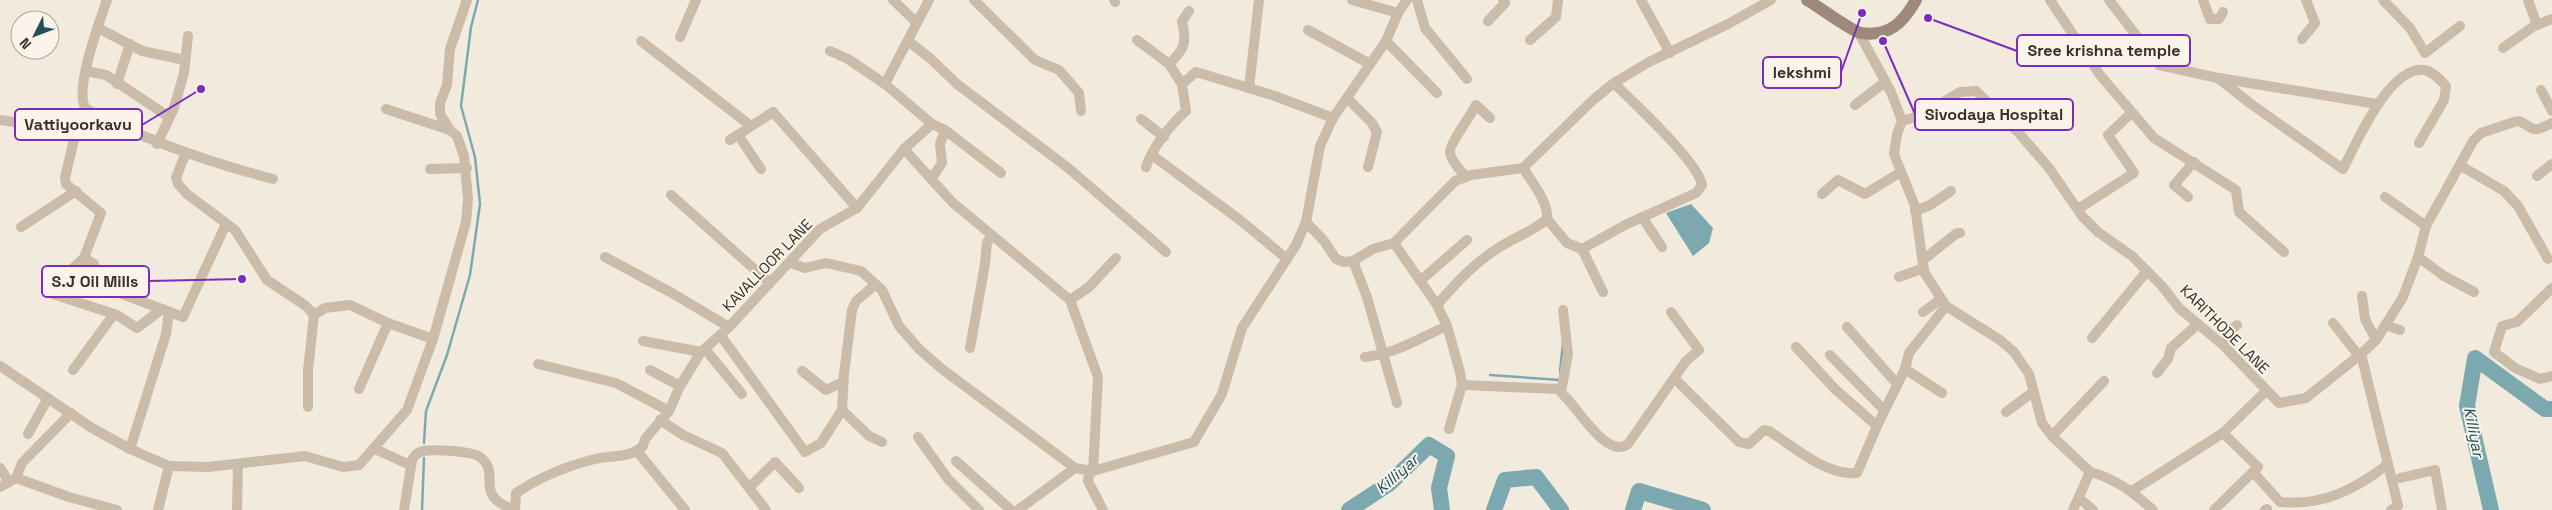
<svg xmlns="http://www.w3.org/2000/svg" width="2552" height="510" font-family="'Space Grotesk',sans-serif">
<rect width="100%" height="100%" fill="#f2eadd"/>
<path fill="#7ca9b0" d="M1691,204L1713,228L1709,243L1693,256L1666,213Z"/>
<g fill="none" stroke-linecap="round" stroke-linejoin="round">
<g stroke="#7ca9b0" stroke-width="2.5">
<path d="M1560,372L1563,343"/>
<path d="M1490,375L1560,380"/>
<path d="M424,443L426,411L447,355L470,275L480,204L475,157L461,106L471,27L478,0"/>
<path d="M422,510L424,458"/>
</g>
<g stroke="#7ca9b0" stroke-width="16">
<path d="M1349,510L1390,483L1429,445L1447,456L1439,488L1442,510"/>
<path d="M1494,510L1505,480L1536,477L1561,510"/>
<path d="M1633,510L1639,491L1703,510"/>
<path d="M2491,510L2467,406L2475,358L2545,409H2552"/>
</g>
<g stroke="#cbbba9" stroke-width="10">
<path d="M107,0C100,21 73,91 86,109C146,141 208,162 273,179"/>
<path d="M893,0L917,23"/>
<path d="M974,0L1035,60L1059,70L1079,93L1081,111"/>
<path d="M1114,0L1115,2"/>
<path d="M1352,0L1398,13"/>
<path d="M1417,0L1425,28L1467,79"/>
<path d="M1641,0L1670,53"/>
<path d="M2050,0L2100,75L2154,138L2236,190L2239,212L2284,252"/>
<path d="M2109,0L2159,65L2218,78L2251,104L2343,169C2356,144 2389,65 2425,70C2434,72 2440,80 2446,86L2444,100L2419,143"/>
<path d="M2203,0L2210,19H2219L2223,12"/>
<path d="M2383,0L2410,28L2425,53L2460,26"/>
<path d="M2528,0L2537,25"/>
<path d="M1488,21L1505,3L1503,0"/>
<path d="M98,28L142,51L185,60"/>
<path d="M1308,30L1370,64"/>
<path d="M1859,33L1891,92L1902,121L1897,134L1894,154L1915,206L1924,272L1946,306L2000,340L2014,352L2029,374L2042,423L2052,436L2090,472L2073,510"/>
<path d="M680,37L696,0"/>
<path d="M2302,39L2315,23L2306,0"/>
<path d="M1137,40L1169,64L1182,84"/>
<path d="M1530,40L1556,17L1558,0"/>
<path d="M641,41L751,126"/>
<path d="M908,41L931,59L957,84L1067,167L1166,252"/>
<path d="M1386,41L1437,93"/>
<path d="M2503,48L2534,26L2552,19"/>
<path d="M830,51L848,59L885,84"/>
<path d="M1169,64C1185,49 1187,43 1182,21L1189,11"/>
<path d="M86,71L106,75L169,117"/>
<path d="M2219,78L2377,104"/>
<path d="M117,84L130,44"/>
<path d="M1249,88L1259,0"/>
<path d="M2541,90L2552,111"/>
<path d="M1347,98L1372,123L1377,132L1368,167"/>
<path d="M1855,105L1885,82"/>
<path d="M86,109L76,131L65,178L66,184L101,213L84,258L94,264V280L106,288L183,317L226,224"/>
<path d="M386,109L450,130"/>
<path d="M1141,119L1164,137"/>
<path d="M0,120L76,131"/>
<path d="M1902,121L1920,116L1960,92L1976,91L2018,132L2049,168L2082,216L2098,232L2132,256L2162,286L2179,308L2223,345L2279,403L2306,398L2361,354L2376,340L2403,297L2418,257L2426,226L2473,141L2481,133L2514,122L2519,121C2536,129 2531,134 2552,123"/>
<path d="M932,124L945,130L1001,173"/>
<path d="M738,135L761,169"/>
<path d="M730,140L773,112L857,208"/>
<path d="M157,144L174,108L184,73L188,36"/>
<path d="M904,149L952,202L993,236L987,242L985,264L970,348"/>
<path d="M186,152L176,178L178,184L187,194L235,230L267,280L306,306L314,315L308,370V407"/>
<path d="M1152,155L1240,220L1287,259"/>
<path d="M2461,166L2504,191L2518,206L2548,259"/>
<path d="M1146,167C1152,148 1171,124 1186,111L1182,84L1196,72L1275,96L1333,118"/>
<path d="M430,169L467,168"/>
<path d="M1465,176C1460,170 1451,161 1450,153C1448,146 1471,115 1476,105L1490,118"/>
<path d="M2537,176L2552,164"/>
<path d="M931,179L942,163L940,144L945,130"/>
<path d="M1822,194L1838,180L1865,194L1901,172"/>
<path d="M671,195L770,283"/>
<path d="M2188,197L2174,185L2194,162"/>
<path d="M2385,197L2426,226"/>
<path d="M2078,209L2134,173L2108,135L2128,116"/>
<path d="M1915,211L1930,205L1951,191"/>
<path d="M1642,217L1662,247"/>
<path d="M1547,219L1567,243L1582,249L1625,225L1696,193L1702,185C1698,161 1633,103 1614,83"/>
<path d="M1306,222L1324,241L1336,259L1344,262L1353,261L1373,249L1394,243L1437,305L1447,326L1460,372L1462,385L1449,429"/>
<path d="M21,227L76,191"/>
<path d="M993,236L1070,300L1098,377L1093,471L1089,475L1088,481L1103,510"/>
<path d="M1394,243L1455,181L1471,175L1523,168L1593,100L1614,83L1649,62L1728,24L1771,0"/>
<path d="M1582,249L1603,292"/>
<path d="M605,257L672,293L729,327"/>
<path d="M2418,257L2444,276L2474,292"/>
<path d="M84,258L57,283L51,292L53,294L117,315L137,328L162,309"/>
<path d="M1923,260L1957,233H1960"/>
<path d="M1353,261L1367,297L1397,403"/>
<path d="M791,263L805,268L826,263L861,271L882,290L899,326L919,349L942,369L1075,468"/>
<path d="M1899,277L1924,268"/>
<path d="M1420,281L1467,240"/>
<path d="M2552,288L2517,322L2502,326L2494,352L2515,368L2540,379L2552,376"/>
<path d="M2362,296L2365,319L2376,340"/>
<path d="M1070,300L1089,287L1116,258"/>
<path d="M1437,305C1456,283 1475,262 1500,247C1515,237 1534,231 1547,219C1549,203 1532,182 1523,168"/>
<path d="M1923,312L1941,299"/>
<path d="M314,315L325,308L350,305L388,323L433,339"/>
<path d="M2333,323L2359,356"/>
<path d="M2385,325L2400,330"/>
<path d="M1847,327L1897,384"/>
<path d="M721,336L805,452L821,443L842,410L844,374L852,310L856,301L875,285"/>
<path d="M2092,338L2147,271"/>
<path d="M643,341L701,352"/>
<path d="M2223,345L2230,331L2237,325"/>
<path d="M1796,347L1835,389L1877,426"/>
<path d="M705,349L742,394"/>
<path d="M2361,354L2396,497L2398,506L2391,510"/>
<path d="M1830,355L1884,410"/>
<path d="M1365,357C1396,354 1419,338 1447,326"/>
<path d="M538,364L616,383L669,411"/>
<path d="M0,366L92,428L130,449L169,466L208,467L305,456L343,467L359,465L407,410L433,339L466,222L468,199L464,156L457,136L450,130L440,114V103L447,85L450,49L467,0"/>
<path d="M1905,369L1942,393"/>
<path d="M73,370L114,314"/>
<path d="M650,370L680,386"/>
<path d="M802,371L826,390L843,382"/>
<path d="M2157,373L2168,359L2171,348L2198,324"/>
<path d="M1675,379L1739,442L1749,444L1764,430L1769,431C1793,446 1826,476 1857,473L1877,426L1905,369L1909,353L1946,306"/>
<path d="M1462,385L1557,389C1575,401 1605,461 1628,444L1686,361L1699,350L1671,312"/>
<path d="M359,389L388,323"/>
<path d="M1561,392L1568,354L1563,310"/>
<path d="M842,410L869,436L882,442"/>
<path d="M2006,412L2033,392"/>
<path d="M660,420L683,435L722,453L766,510"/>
<path d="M28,434L48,398"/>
<path d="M2052,436L2104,381"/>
<path d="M918,437L948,479L979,510"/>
<path d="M130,449L166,334L169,312"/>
<path d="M375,449L410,465"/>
<path d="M637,451L685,510"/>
<path d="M956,461L1011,510"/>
<path d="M0,468L9,482"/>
<path d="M2090,472C2115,478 2134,493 2153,510"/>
<path d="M2253,472L2280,502C2323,506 2354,490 2387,465"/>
<path d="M16,478L69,497L117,510"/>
<path d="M2400,478L2435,470L2442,510"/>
<path d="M0,487L16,478L22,463L71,413"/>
<path d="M750,487L775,462L799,488"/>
<path d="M2132,491L2223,433"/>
<path d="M2079,498L2093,510"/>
<path d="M158,510L169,466"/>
<path d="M237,510L238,464"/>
<path d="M404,510L412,460C414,456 418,452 423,451C434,449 472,451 480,457C503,475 471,493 514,510"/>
<path d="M515,510L516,493C540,477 567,466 595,459C612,455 628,459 643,446L645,439L669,411L680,386L701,352L729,327L820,229L857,208L904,149L932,124L885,84L929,0"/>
<path d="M1018,510L1075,468L1093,471L1194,442L1222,394L1242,328L1296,245L1306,222L1320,146L1333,118L1386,41L1398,13L1407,0"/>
<path d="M2214,510L2258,467L2223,433L2266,391"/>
<path d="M2265,510L2267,509"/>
</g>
<path stroke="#9e8a7a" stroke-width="12" d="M1807,0C1818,6 1851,31 1861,33C1889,37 1903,23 1916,0"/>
</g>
<g text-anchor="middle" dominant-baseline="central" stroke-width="4" stroke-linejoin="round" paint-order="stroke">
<g font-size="15" fill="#382f29" stroke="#faf4ea">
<text transform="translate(767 265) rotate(-46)">KAVALLOOR LANE</text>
<text transform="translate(2225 329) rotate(45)">KARITHODE LANE</text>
</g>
<g font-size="16" font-style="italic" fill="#1e5159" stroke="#faf4ea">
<text transform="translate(2474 432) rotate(79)">Killiyar</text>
<text transform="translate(1397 474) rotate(-41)">Killiyar</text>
</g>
</g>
<path fill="none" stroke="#7b2cbf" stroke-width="2" d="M1928 18L2017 51M1862 13L1841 72M1883 41L1915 114M201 89L142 125M242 279L149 281"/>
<g fill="#7b2cbf" stroke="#faf4ea" stroke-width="2">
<circle cx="1928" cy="18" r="5"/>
<circle cx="1862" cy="13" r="5"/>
<circle cx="1883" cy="41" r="5"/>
<circle cx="201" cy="89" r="5"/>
<circle cx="242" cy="279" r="5"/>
</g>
<g fill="#faf4ea" stroke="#7b2cbf" stroke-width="2">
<rect x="2017" y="35" width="173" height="31" rx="5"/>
<rect x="1763" y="57" width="78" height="31" rx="5"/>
<rect x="1915" y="99" width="158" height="31" rx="5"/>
<rect x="15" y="109" width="127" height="31" rx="5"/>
<rect x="42" y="266" width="107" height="31" rx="5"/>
</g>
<g font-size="16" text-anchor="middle" font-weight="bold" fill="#382f29">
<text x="2104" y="56">Sree krishna temple</text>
<text x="1802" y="78">lekshmi</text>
<text x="1994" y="120">Sivodaya Hospital</text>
<text x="78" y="130">Vattiyoorkavu</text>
<text x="95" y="287">S.J Oil Mills</text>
</g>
<g transform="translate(35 35) rotate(228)"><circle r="24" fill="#faf4ea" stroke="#aca59d"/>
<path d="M0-4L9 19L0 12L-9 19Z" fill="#1e5159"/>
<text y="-8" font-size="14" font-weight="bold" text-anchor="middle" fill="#382f29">N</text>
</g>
</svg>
